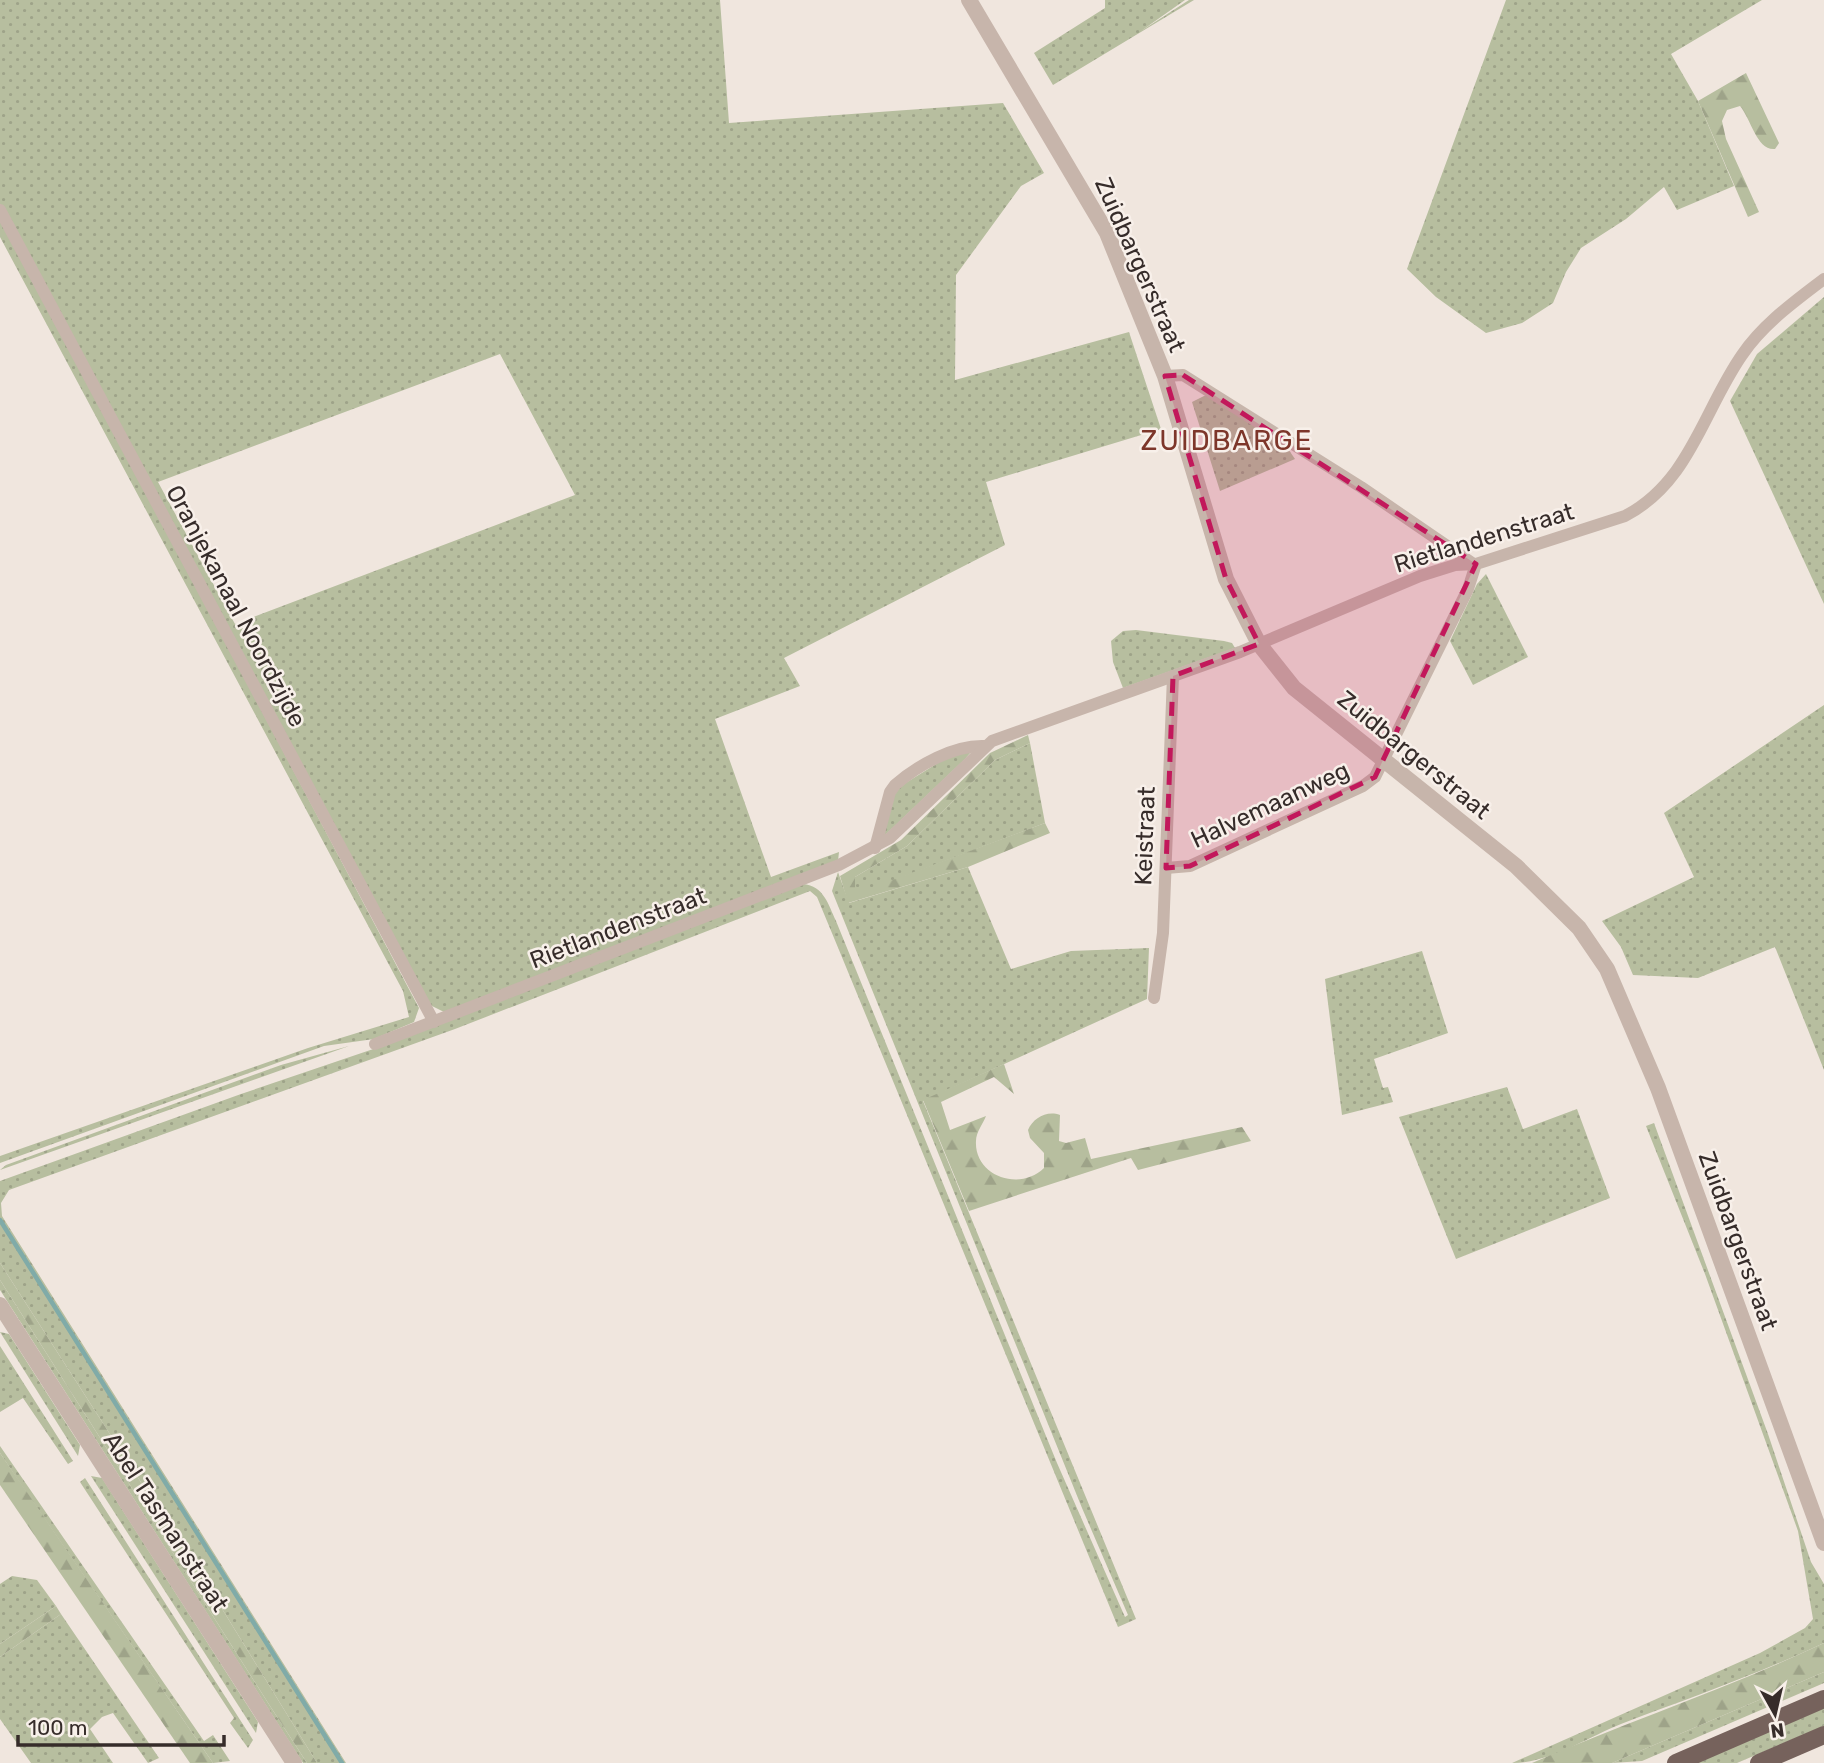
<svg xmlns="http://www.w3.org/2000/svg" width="1824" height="1763" font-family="Rubik,sans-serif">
<defs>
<pattern id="grass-dots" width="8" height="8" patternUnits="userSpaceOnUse" patternTransform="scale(1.75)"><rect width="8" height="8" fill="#b7be9f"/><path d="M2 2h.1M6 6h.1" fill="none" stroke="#9ea389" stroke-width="1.8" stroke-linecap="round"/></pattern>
<pattern id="forest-firs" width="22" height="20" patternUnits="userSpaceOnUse" patternTransform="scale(1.75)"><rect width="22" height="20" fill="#b7be9f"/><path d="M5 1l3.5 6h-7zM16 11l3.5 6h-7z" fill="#9ea389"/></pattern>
</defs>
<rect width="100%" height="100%" fill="#f0e6de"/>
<g fill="url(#grass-dots)" fill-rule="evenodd">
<path d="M0,0H720L729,123L1003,103L1044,173L1021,186L956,275L955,380L1129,332L1161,429L986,482L1005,545L784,658L800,686L715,719L771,877L839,852L838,861L444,1012L430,1005L0,204ZM500,354L575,495L235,624L158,482Z"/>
<path d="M1105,0H1185L1141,31L1189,0H1194L1053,85L1034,53L1105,8Z"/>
<path d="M1506,0H1762L1671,54L1698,101L1734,186L1677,210L1664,187L1626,219L1581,248L1566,272L1553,303L1522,323L1486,333L1436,297L1407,269Z"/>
<path d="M0,216L419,1008L414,1022L374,1039L324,1046L0,1163V1156L308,1048L409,1017L403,991L0,237Z"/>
<path d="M1824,297V604L1730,401L1757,354Z"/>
<path d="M1206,395L1282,440L1295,459L1220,491L1192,402Z"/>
<path d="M1486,574L1528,657L1473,685L1450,641L1477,584Z"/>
<path d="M1136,630L1224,641L1232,643L1235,648L1123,688L1113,662L1111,641L1123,631Z"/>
<path d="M1824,705V1070L1775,947L1698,978L1633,975L1621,947L1602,921L1694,877L1664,813Z"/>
<path d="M1030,743L1045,823L855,895V877L907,846L995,760Z"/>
<path d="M971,752L965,759L881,839L896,789L949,756Z"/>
<path d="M968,867L1011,969L1071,951L1149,948L1147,999L923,1101L1136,1619L1118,1627L839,950L817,897L810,891L455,1029L9,1190L1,1203L2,1216L346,1763H317L216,1599L0,1263V1181L241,1094L391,1043L803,884C824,886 828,904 836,921L1057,1463L1125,1617L1128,1615L1082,1508L832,891L838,872L849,903Z"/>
<path d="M1422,951L1448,1033L1374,1059L1383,1088L1388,1087L1393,1102L1342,1115L1325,979Z"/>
<path d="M349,1046L0,1170L6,1165L281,1065Z"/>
<path d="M1507,1087L1523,1129L1577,1109L1610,1198L1456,1259L1399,1117Z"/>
<path d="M1654,1123L1768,1434L1811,1562L1824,1584V1643C1758,1674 1690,1698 1621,1724C1586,1738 1550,1763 1512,1763L1760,1653L1805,1628L1813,1619L1798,1531L1705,1274L1646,1126Z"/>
<path d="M0,1280L270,1706L307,1763H303L0,1290Z"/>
<path d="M0,1332L9,1334L80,1445L78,1456Z"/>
<path d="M0,1346L73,1461L68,1464L23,1398L0,1412Z"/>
<path d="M0,1446L204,1741L213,1735L230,1761L213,1763L20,1483L0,1453Z"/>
<path d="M91,1476L102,1478L258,1722L256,1733Z"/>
<path d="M85,1478L253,1740L248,1748L230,1723L234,1718L80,1482Z"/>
<path d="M12,1576L37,1580L56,1606L0,1644V1584Z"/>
<path d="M61,1614L159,1758L148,1763L113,1713L102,1717L90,1729L113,1763H31L0,1719V1657Z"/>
<path d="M1824,1672V1683L1642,1761L1612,1763Z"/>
<path d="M1824,1708V1726L1737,1763H1697Z"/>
</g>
<g fill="url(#forest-firs)">
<path d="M1746,73L1779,143L1775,149C1757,151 1751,119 1740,106L1727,110L1722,121L1726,139L1759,212L1748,217L1698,101Z"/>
<path d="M1028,735L1030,743L995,760L907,846L855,877V894L1045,823L1050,833L968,867L848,903L840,876L901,840L990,753Z"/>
<path d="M1004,1064L1014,1094L994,1077L941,1102L950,1130L986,1116C983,1124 976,1132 976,1141C974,1176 1020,1192 1044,1168V1153L1030,1138L1028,1130C1033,1118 1047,1110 1060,1115L1059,1141L1066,1143L1085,1138L1091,1159L1242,1127L1251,1141L1138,1170L1131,1158L969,1211L923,1100Z"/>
<path d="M0,1263L216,1599L317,1763H307L270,1706L0,1280Z"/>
<path d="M0,1453L213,1763H190L0,1485Z"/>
<path d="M56,1606L61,1614L0,1657V1644Z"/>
<path d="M1824,1643V1672L1612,1763H1532C1629,1721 1729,1688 1824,1643Z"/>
</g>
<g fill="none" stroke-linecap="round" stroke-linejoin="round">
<path stroke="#80aba8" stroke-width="4.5" d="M0,1220L342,1763"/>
<g stroke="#c7b5ab" stroke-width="12">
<path d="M0,210L434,1022"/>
<path d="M1165,376L1183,375L1361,487L1472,563"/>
<path d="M875,848L890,792L895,785C918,765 954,745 984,746"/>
<path d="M1166,868L1190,866L1363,786L1375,777L1468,589L1476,564"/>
<path d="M1154,998L1163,933L1173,676"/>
<path d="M375,1044L839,865L890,838L992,741L1240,652L1420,576L1455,565L1476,564L1625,516C1690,482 1703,411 1742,355C1763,324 1794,302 1824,279"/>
</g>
<g stroke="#c7b5ab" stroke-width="16">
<path d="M969,0L1107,233L1165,376L1226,579L1259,644L1294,688L1516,866L1579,928L1607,969L1658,1088L1824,1543"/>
<path d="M0,1305L294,1763"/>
</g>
<g stroke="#76625c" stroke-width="18">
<path d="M1676,1763L1824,1699"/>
<path d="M1759,1763L1824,1735"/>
</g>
</g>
<path fill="#c2185b" fill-opacity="0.2" stroke="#c2185b" stroke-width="5" stroke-dasharray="14 9" stroke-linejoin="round" d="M1183,375L1476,564L1375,777L1190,866L1166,868L1173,676L1259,644L1226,579L1165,376Z"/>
<g text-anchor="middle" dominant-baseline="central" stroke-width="5" stroke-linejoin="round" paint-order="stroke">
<g font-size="24" fill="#362c2a" stroke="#f8f0ea">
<text transform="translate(1140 265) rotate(66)">Zuidbargerstraat</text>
<text transform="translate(1484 538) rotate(-17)">Rietlandenstraat</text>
<text transform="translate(236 606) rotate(62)">Oranjekanaal Noordzijde</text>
<text transform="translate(1414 755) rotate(39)">Zuidbargerstraat</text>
<text transform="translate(1270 805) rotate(-25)">Halvemaanweg</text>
<text transform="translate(1145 836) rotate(-88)">Keistraat</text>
<text transform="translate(618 928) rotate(-21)">Rietlandenstraat</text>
<text transform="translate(1738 1241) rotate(70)">Zuidbargerstraat</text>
<text transform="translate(166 1522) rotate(57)">Abel Tasmanstraat</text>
</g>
<g font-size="28" letter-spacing="2" fill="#7d362a" stroke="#f8f0ea">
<text x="1227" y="440">ZUIDBARGE</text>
</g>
</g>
<g transform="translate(1775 1714) rotate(172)" stroke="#f8f0ea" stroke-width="5" paint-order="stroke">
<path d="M0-5L12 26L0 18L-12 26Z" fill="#362c2a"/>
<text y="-10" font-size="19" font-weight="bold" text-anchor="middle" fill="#362c2a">N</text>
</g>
<path d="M18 1735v10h206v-10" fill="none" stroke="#362c2a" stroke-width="3.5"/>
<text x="28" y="1735" font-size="21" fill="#362c2a" stroke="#f8f0ea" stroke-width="5" paint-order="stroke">100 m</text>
</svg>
